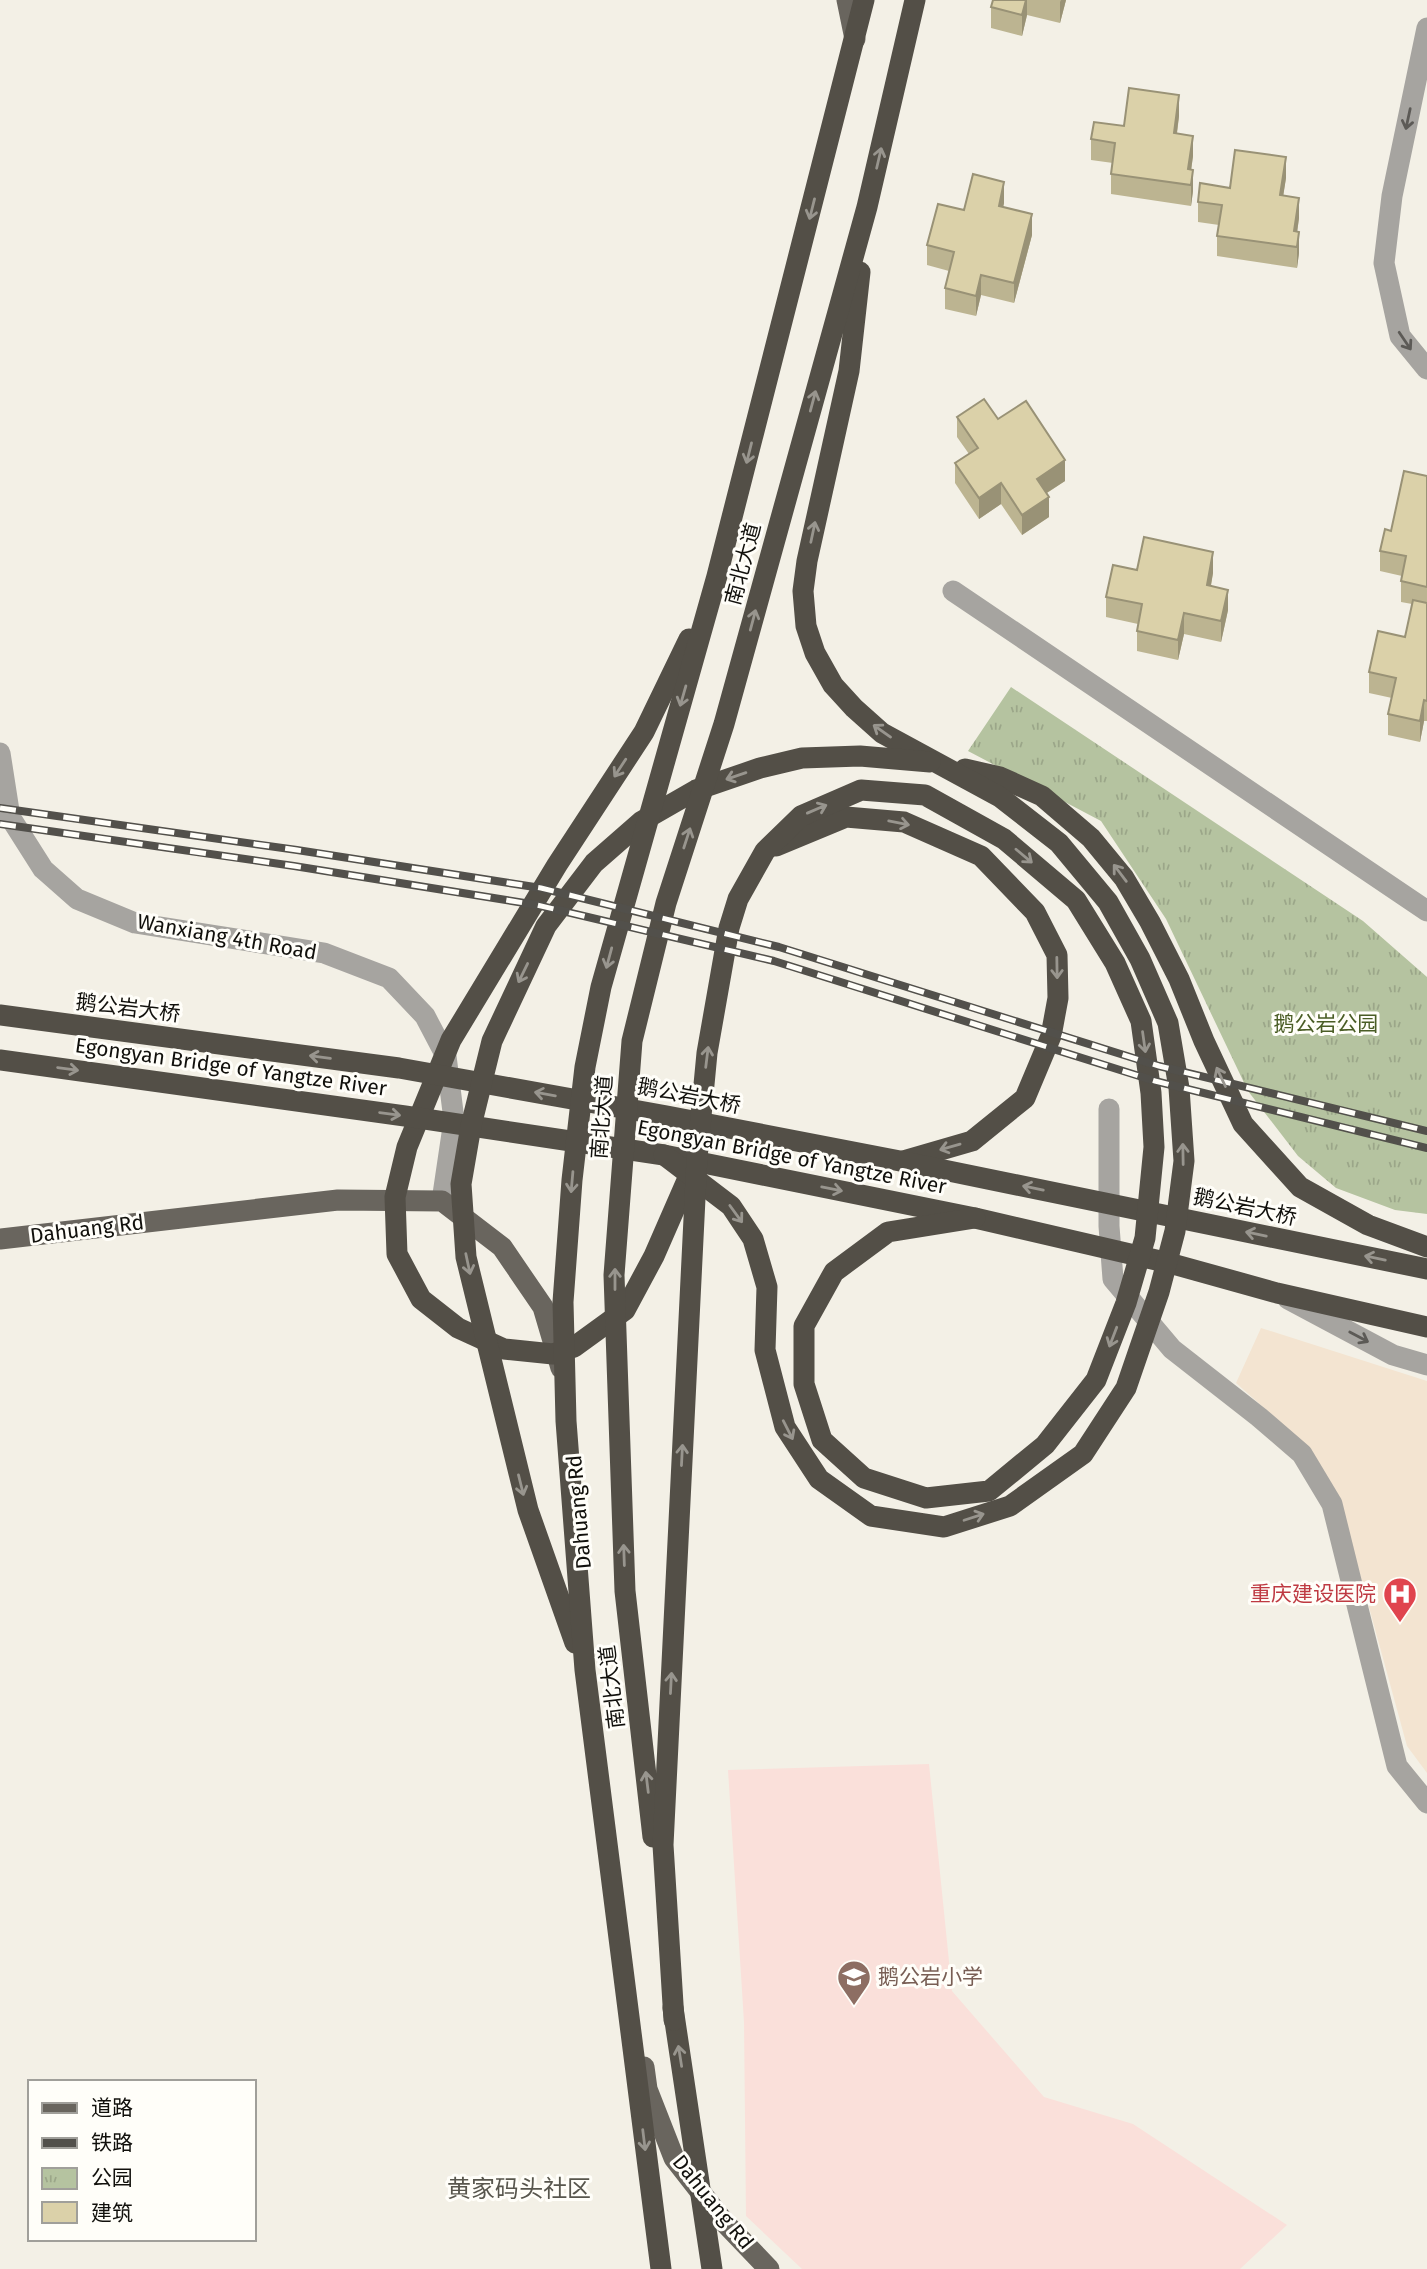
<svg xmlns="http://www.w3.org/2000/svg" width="1427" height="2269" font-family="'Fira Sans','Noto Sans SC',sans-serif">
<defs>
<pattern id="park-tufts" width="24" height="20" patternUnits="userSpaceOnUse" patternTransform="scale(1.75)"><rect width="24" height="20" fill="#b5c3a0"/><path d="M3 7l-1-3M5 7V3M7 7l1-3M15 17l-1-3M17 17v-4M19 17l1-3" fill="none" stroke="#9ba689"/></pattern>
</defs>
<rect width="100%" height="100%" fill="#f3f0e6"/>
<path fill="#fae0da" d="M929,1764L952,1991L1044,2097L1133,2124L1287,2225L1240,2269H802L746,2216L744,2022L728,1770Z"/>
<path fill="#f3e4d1" d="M1261,1328L1427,1381V1773L1407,1746L1340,1501L1307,1446L1236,1383Z"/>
<path fill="url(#park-tufts)" d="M1011,687L1363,921L1427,977V1214L1395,1210L1336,1188L1298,1156L1248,1091L1166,919L1101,821L968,751Z"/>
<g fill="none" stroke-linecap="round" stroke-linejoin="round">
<g stroke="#a6a4a0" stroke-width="21">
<path d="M1427,28L1392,196L1384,263L1400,336L1427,369"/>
<path d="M953,591L1427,911"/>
<path d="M0,753L10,817L43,869L77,899L135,923L324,953L389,978L425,1016L446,1056L454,1120L442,1201"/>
<path d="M1109,1109V1226L1113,1279L1172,1349L1259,1417L1302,1454L1332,1504L1397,1766L1427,1803"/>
<path d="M1288,1299L1393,1355L1427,1365"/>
</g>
<g stroke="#69655e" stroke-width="21">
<path d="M847,0L855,39"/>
<path d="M0,1239L338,1200L442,1201L502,1247L543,1307L561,1368"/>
<path d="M644,2067L647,2089L674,2158L724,2222L769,2269"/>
</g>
<g stroke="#534f47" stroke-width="21">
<path d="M689,639L644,732L557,865L451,1040L407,1147L395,1197L397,1254L421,1299L458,1328L504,1349L553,1354L574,1347L625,1310L654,1256L692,1169"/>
<path d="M965,769L1000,777L1042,796L1091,838L1124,878L1150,922L1179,979L1204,1041L1243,1124L1300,1187L1368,1225L1427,1247"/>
<path d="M776,846L846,817L904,822L981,856L1035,912L1057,955L1058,998L1051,1036L1025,1098L972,1141L903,1161"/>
<path d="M0,1015L399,1068L667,1116L900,1161L1427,1269"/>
<path d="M0,1060L405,1116L664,1155L975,1218L1169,1263L1277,1293L1427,1327"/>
<path d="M664,1155L731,1206L753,1239L767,1287L765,1350L785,1427L819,1479L871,1516L944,1527L1010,1506L1083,1454L1126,1388L1159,1292L1175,1231L1184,1161L1179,1088L1168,1023L1140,959L1108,902L1059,843L1000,797L882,733L854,708L833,685L815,653L806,626L803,591L807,561L849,371L860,272"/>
<path d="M575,1643L528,1510L466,1257L461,1184L471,1126L492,1041L546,926L594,863L642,821L696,790L760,768L802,758L860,756L930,762"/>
<path d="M653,1837L625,1591L614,1275L632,1041L666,903L724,724L867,207L915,0"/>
<path d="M673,2008L712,2269"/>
<path d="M674,2020L663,1845L697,1158L707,1053L729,928L738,899L765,851L801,816L861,790L925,795L1004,839L1076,900L1115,963L1141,1021L1151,1093L1154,1147L1145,1238L1126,1303L1096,1380L1045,1445L989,1491L926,1498L864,1478L822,1440L804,1384V1326L834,1272L888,1232L975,1218"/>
<path d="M661,2269L585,1670L566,1421L563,1302L572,1180L585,1067L601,987L717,576L864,0"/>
</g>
<g stroke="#52504b" stroke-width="8">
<g id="rail">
<path d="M0,808L297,850L541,888L779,947L1159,1066L1427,1131"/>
<path d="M0,824L294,866L537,905L774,961L1155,1081L1427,1148"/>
</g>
</g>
<use href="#rail" stroke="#fffef9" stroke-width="5" stroke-dasharray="16" stroke-linecap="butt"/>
</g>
<g fill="#bcb491">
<path d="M993,0H1066L1060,23L1027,15L1022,36L991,28V7Z"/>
<path d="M1179,116L1177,134L1193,156L1191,170L1193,191L1191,206L1111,194V174L1113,163L1091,160V139L1124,126Z"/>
<path d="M1286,178L1283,196L1299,218L1297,232L1299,253L1297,268L1217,256V236L1219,225L1198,222V202Z"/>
<path d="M1004,203L1003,207L1032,235L1014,303L981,295L976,316L945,309V288L949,271L927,265V245L964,210Z"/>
<path d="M957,417L998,419L1065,481L1047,493L1049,517L1022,535L1001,504L979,519L955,483V463L969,454L957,437Z"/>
<path d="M1427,476V721H1424L1420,742L1388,735V714L1392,698L1369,693V672L1405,637L1412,604L1401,602V581L1402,576L1380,571V551L1391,531Z"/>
<path d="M1137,570L1213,573L1211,586L1228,610L1221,642L1184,634L1178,660L1137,651V631L1138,624L1106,617V597Z"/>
</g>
<g fill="#999276">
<path d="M1026,0H1027V15L1022,36V15Z"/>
<path d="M1061,0H1066L1060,23V2Z"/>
<path d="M1179,95V116L1174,154V133Z"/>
<path d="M1193,136V156L1189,185L1188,169Z"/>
<path d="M1286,157V178L1280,216V195Z"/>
<path d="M1193,170V191L1191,206V185Z"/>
<path d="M1004,182V203L999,226V206Z"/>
<path d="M1299,198V218L1295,247L1294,231Z"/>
<path d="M1032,214V235L1014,303V283Z"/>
<path d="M1299,232V253L1297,268V247Z"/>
<path d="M981,275V295L976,316V296Z"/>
<path d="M1065,460V481L1037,499V479Z"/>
<path d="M1001,483V504L979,519V498Z"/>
<path d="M1049,497V517L1022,535V515Z"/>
<path d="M1213,552V573L1207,606V585Z"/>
<path d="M1228,590V610L1221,642V621Z"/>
<path d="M1184,613V634L1178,660V640Z"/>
<path d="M1424,700V721L1420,742V721Z"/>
</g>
<g fill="#dbd1a9" stroke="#999276" stroke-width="2">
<path d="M993,0H1026L1022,15L991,7Z"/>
<path d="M1129,88L1179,95L1174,133L1193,136L1188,169L1193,170L1191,185L1111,174L1115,143L1091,139L1094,122L1124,126Z"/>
<path d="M1235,150L1286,157L1280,195L1299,198L1294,231L1299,232L1297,247L1217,236L1222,205L1198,202L1200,183L1230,188Z"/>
<path d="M973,174L1004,182L999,206L1032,214L1014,283L981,275L976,296L945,288L954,252L927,245L938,204L964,210Z"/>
<path d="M984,399L998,419L1026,401L1065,460L1037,479L1049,497L1022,515L1001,483L979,498L955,463L978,448L957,417Z"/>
<path d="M1404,471L1427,476V587L1401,581L1406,556L1380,551L1385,529L1391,531Z"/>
<path d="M1144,537L1213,552L1207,585L1228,590L1221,621L1184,613L1178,640L1137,631L1142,604L1106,597L1113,565L1137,570Z"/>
<path d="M1413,600L1427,603V701L1424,700L1420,721L1388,714L1396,678L1369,672L1378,631L1405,637Z"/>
</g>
<defs><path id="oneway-shaft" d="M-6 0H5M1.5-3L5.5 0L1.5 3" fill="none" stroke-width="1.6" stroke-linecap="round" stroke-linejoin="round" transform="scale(1.75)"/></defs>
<g stroke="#5c5a56">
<use href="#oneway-shaft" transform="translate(1408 119) rotate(102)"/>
<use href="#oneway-shaft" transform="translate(1405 341) rotate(56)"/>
<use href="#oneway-shaft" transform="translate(1359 1337) rotate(28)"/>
</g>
<g stroke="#98958e">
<use href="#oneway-shaft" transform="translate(879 158) rotate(-77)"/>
<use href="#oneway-shaft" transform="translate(812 209) rotate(104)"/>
<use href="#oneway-shaft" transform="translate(813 401) rotate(-75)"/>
<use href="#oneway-shaft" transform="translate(749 453) rotate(104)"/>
<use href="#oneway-shaft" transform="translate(813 532) rotate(-78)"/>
<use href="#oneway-shaft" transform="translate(753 620) rotate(-75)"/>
<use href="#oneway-shaft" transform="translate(683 696) rotate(106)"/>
<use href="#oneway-shaft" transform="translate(882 731) rotate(-145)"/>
<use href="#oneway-shaft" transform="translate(620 768) rotate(123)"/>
<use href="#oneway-shaft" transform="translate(736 776) rotate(161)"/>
<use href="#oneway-shaft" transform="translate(817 809) rotate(-23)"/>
<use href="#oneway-shaft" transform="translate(899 823) rotate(11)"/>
<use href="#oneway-shaft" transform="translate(687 838) rotate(-72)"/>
<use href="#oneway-shaft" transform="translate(1024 856) rotate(40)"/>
<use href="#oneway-shaft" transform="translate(1120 873) rotate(-127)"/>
<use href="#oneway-shaft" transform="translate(609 958) rotate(105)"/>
<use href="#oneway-shaft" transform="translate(1057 968) rotate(89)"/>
<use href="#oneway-shaft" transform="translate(523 973) rotate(116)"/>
<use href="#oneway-shaft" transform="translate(1144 1042) rotate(82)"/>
<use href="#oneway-shaft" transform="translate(320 1057) rotate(-173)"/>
<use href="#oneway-shaft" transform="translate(707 1057) rotate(-83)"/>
<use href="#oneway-shaft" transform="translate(68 1069) rotate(8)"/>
<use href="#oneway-shaft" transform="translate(1221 1077) rotate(-115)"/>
<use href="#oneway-shaft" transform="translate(545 1094) rotate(-170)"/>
<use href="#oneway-shaft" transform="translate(390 1114) rotate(8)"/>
<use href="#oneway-shaft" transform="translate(950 1147) rotate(164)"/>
<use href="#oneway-shaft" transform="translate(1183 1154) rotate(-91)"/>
<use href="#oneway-shaft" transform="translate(572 1182) rotate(95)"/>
<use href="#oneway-shaft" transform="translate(1033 1188) rotate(-168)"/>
<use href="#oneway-shaft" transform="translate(832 1189) rotate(11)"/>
<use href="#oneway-shaft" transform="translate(736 1214) rotate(54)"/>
<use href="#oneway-shaft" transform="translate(1256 1234) rotate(-168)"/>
<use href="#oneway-shaft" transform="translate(1375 1258) rotate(-168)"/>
<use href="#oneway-shaft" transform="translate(468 1264) rotate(78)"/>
<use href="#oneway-shaft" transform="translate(615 1279) rotate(-90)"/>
<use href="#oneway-shaft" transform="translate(1113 1337) rotate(111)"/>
<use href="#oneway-shaft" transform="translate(788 1430) rotate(63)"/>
<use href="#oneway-shaft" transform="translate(682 1455) rotate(-87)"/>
<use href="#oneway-shaft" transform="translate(521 1485) rotate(76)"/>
<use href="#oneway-shaft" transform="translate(974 1517) rotate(-18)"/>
<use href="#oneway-shaft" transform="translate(624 1555) rotate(-92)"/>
<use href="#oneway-shaft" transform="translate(671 1683) rotate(-87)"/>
<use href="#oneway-shaft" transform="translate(647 1782) rotate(-97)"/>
<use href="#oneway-shaft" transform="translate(680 2056) rotate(-99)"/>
<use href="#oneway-shaft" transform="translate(644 2140) rotate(83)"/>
</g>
<defs>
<g id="hospital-pin" transform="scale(1.75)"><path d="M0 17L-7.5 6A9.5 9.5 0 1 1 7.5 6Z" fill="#e0444e" stroke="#fffef9"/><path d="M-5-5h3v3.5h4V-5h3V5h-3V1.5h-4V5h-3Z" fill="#fff"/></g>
<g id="school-pin" transform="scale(1.75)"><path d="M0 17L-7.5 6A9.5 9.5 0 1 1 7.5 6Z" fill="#8d6e63" stroke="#fffef9"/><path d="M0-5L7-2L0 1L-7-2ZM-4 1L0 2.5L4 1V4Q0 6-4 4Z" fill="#fff"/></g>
</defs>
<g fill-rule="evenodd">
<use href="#hospital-pin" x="1400" y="1594"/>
<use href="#school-pin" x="854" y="1977"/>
</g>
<g text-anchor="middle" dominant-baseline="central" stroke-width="6" stroke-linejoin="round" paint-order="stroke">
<g font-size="21" fill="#11100c" stroke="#fffef9">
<text transform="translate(743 564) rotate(-75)">南北大道</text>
<text transform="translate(227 937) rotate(10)">Wanxiang 4th Road</text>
<text transform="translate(128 1008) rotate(7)">鹅公岩大桥</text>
<text transform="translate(231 1067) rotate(8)">Egongyan Bridge of Yangtze River</text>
<text transform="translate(689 1096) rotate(11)">鹅公岩大桥</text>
<text transform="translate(602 1117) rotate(-86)">南北大道</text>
<text transform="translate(792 1157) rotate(11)">Egongyan Bridge of Yangtze River</text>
<text transform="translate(1245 1207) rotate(12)">鹅公岩大桥</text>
<text transform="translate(87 1229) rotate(-7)">Dahuang Rd</text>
<text transform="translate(579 1512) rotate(-95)">Dahuang Rd</text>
<text transform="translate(612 1687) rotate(-97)">南北大道</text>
<text transform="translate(713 2202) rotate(51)">Dahuang Rd</text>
</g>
<g font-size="21" fill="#4a5d25" stroke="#fffef9">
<text x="1326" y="1024">鹅公岩公园</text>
</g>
<g font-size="21" fill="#be3a42" stroke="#fffef9" text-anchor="end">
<text x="1376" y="1594">重庆建设医院</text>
</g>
<g font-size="21" fill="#785e54" stroke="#fffef9" text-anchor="start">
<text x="878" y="1977">鹅公岩小学</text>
</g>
<g font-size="24" fill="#58564d" stroke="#fffef9">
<text x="519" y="2189">黄家码头社区</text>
</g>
</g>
<rect x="28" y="2080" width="228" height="161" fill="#fffef9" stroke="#a09f9a" stroke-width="2"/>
<rect x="42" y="2103" width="35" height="10" fill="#69655e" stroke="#a09f9a" stroke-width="2"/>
<text x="91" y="2115" font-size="21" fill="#11100c">道路</text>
<rect x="42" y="2138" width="35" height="10" fill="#52504b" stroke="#a09f9a" stroke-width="2"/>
<text x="91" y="2150" font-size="21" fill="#11100c">铁路</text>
<rect x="42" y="2168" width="35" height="21" fill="url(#park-tufts)" stroke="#a09f9a" stroke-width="2"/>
<text x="91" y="2185" font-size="21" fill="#11100c">公园</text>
<rect x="42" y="2202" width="35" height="21" fill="#dbd1a9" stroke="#a09f9a" stroke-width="2"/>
<text x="91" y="2220" font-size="21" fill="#11100c">建筑</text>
</svg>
